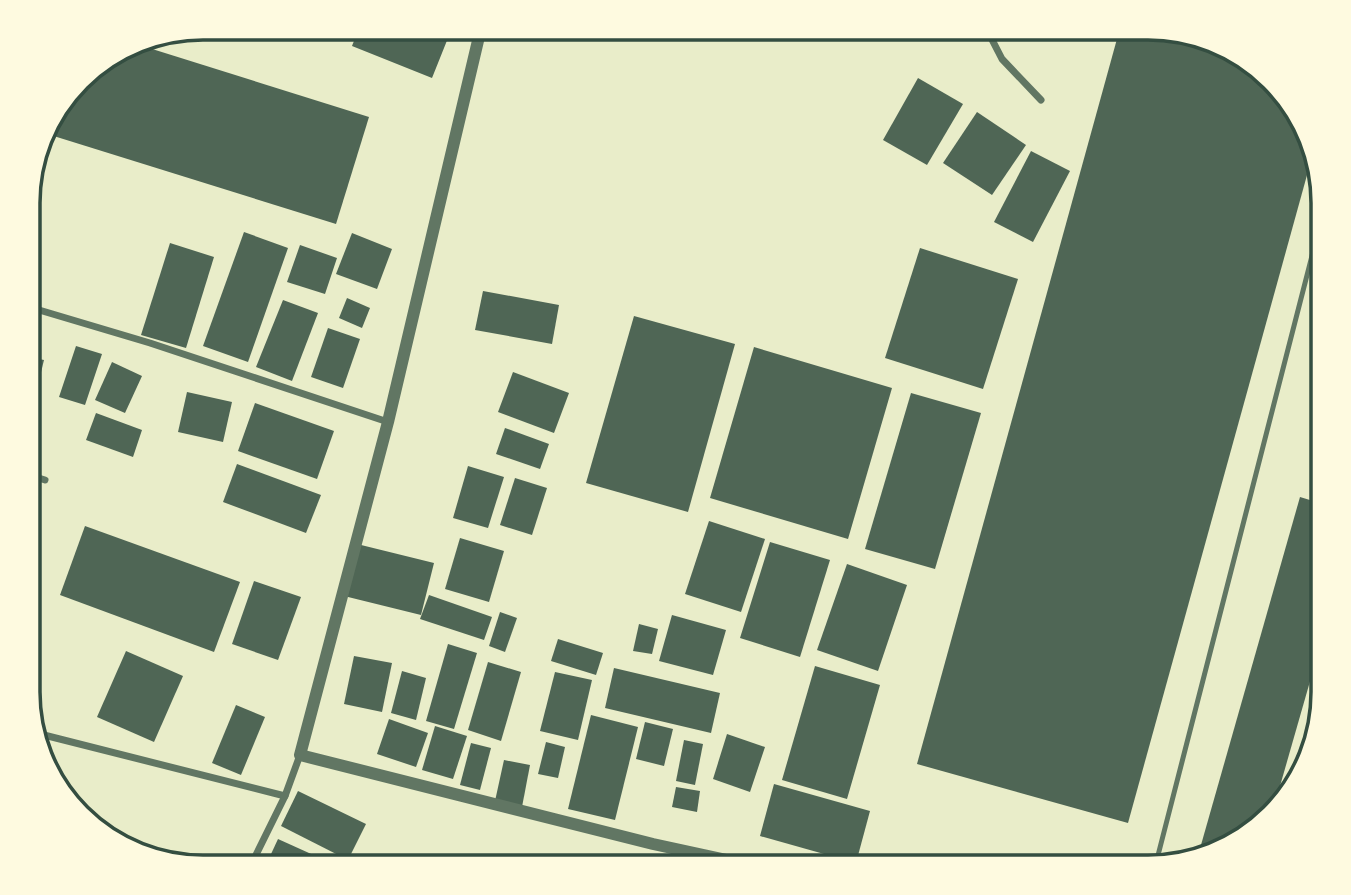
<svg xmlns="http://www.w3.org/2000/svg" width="1351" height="895" font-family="Rubik,sans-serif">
<rect width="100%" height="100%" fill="#e9edc9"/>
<g fill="#4f6655">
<path d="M359,28H424L448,38L432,78L352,46Z"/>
<path d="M555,28H619L618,37Z"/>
<path d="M1056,28H1097L1093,41Z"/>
<path d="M1120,28H1148L1245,58L1300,116L1312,157L1128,823L917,764Z"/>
<path d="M133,43L369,117L336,224L44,133L46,125L87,72Z"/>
<path d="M918,78L963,104L927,165L883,140Z"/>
<path d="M977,112L1026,145L992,195L943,163Z"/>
<path d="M1031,151L1070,171L1033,242L994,222Z"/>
<path d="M244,232L288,248L248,362L203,346Z"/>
<path d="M352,233L392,249L377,289L336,274Z"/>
<path d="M170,243L214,257L186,348L141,335Z"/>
<path d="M300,245L337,258L325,294L287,282Z"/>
<path d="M920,248L1018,279L983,389L885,358Z"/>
<path d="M483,291L559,305L552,344L475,330Z"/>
<path d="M347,298L370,308L362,328L339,318Z"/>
<path d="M283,300L318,313L292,381L256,367Z"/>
<path d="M634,316L735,344L688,512L586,483Z"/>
<path d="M328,328L360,339L343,388L311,377Z"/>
<path d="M76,346L102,354L85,405L59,397Z"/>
<path d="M754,347L892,388L848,539L710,498Z"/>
<path d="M29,357L44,360L34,401L29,400Z"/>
<path d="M112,362L142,376L125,413L95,400Z"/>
<path d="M513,372L569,393L554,433L498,412Z"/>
<path d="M187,392L232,402L223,442L178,432Z"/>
<path d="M911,393L981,413L935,569L865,549Z"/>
<path d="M255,403L334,431L317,479L238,451Z"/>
<path d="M96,413L142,430L133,457L86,440Z"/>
<path d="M505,428L549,444L540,469L496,454Z"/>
<path d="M237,464L321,495L306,533L223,502Z"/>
<path d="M468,466L504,477L488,528L453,518Z"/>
<path d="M515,478L547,488L532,535L500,525Z"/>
<path d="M1300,497L1323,504V636L1274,807L1235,844L1203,853L1199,852Z"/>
<path d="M709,521L765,539L741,612L685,594Z"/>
<path d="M85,526L240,582L214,652L60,595Z"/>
<path d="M460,538L504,551L489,602L445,589Z"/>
<path d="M770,542L830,560L800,657L740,638Z"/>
<path d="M357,544L434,563L421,615L344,596Z"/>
<path d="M847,564L907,585L878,671L817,650Z"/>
<path d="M254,581L301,597L278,660L232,644Z"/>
<path d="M429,595L492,617L484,640L420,619Z"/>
<path d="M500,612L517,618L505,652L489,646Z"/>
<path d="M672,615L726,630L713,675L659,661Z"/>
<path d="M639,624L658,629L652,654L633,651Z"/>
<path d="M558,639L603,653L596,675L551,661Z"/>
<path d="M448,644L477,653L454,729L426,721Z"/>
<path d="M126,651L183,676L154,742L97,717Z"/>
<path d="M354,656L392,663L382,712L344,704Z"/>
<path d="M488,662L521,672L501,741L468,730Z"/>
<path d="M815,666L880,685L847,799L782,780Z"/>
<path d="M614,668L720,693L711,733L605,708Z"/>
<path d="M402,671L426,678L416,720L391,713Z"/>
<path d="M555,672L592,680L578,740L540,731Z"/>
<path d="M236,705L265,717L241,775L212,763Z"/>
<path d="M591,715L638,727L615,820L568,809Z"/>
<path d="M389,719L428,733L416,767L377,754Z"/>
<path d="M645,722L673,729L664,766L636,759Z"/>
<path d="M435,726L467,736L453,779L422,770Z"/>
<path d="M727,734L765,747L750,792L713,779Z"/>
<path d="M684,740L703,744L695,785L676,781Z"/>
<path d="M546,742L565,747L558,778L538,774Z"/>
<path d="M471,743L491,748L480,790L460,785Z"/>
<path d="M504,760L530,765L522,807L495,801Z"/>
<path d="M774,784L870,811L856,863L760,836Z"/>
<path d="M676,787L700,791L697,812L672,807Z"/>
<path d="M298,791L366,824L348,860L281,826Z"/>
<path d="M278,839L340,867H265Z"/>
</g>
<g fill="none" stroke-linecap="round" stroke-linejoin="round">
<path stroke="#617663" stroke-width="5" d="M1155,867L1323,213"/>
<g stroke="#617663" stroke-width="7">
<path d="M986,28L1002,59L1041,100"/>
<path d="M29,307L150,343L388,422"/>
<path d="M29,475L45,480"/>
<path d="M36,733L285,796"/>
<path d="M250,867L285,796L300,755"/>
</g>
<path stroke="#617663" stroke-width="12" d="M481,28L388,422L300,755L653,844L759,867"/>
</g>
<path d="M0 0H1351V895H0ZM203 40H1148A163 163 0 0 1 1311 203V692A163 163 0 0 1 1148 855H203A163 163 0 0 1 40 692V203A163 163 0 0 1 203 40Z" fill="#fefae0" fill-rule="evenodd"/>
<path fill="none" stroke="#344e41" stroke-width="3.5" d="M203 40H1148A163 163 0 0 1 1311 203V692A163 163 0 0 1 1148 855H203A163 163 0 0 1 40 692V203A163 163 0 0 1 203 40Z"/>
</svg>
